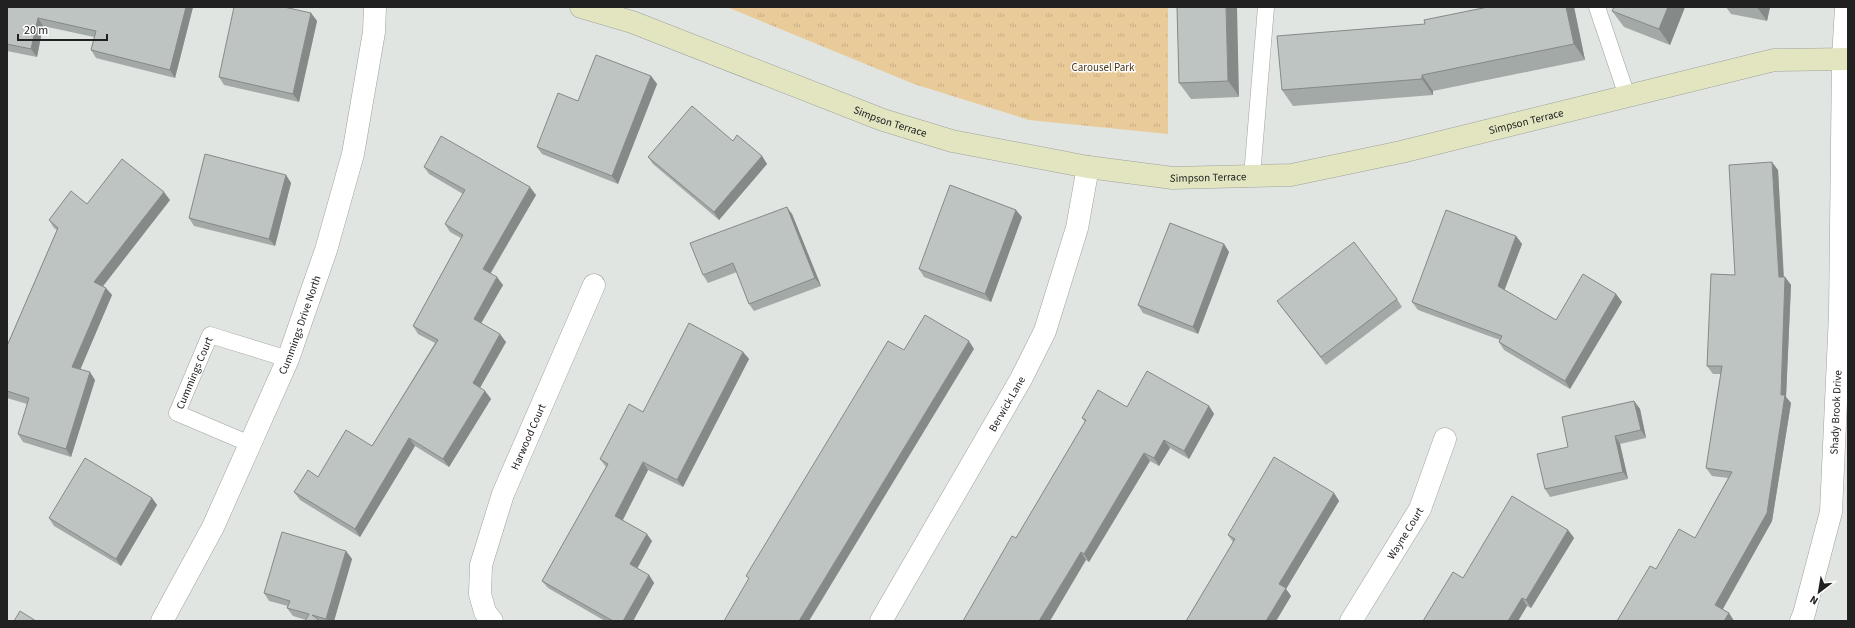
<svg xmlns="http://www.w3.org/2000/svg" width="1855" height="628" font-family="'Source Sans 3',sans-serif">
<defs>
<pattern id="grass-tufts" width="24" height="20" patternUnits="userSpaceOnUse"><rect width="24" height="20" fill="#e9cb9a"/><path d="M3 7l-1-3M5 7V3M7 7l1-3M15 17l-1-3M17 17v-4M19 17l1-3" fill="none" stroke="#c8ae84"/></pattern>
</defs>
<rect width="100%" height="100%" fill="#e1e5e1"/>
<path fill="url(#grass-tufts)" d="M727,7H1168V134L1029,120L914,84Z"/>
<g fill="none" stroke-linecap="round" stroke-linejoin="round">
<g stroke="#9ea29e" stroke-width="17">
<g id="lane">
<path d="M1597,7L1627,96"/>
<path d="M1252,176L1266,7"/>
<path id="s1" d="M250,444L177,413L210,335L288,359"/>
</g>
</g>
<g stroke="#9ea29e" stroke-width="23">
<g id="street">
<path id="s2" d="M162,621L213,527L288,359L326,250L353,154L374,32L375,7"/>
<path id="s3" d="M492,621L485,612L480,594L481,565L503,494L594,285"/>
<path id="s4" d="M881,621L1021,379L1045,331L1077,228L1088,167"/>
<path id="s5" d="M1351,621L1420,509L1445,439"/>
<path id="s6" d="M1801,621L1804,614L1831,512L1840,314L1843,59L1846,7"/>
</g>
</g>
<g stroke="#9ea29e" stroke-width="23">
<g id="secondary">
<path id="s7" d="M581,7L632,22L883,120L952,141L1088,167L1173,178L1291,175L1401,152L1774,60L1848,59"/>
</g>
</g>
<use href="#lane" stroke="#fff" stroke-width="16"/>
<use href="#street" stroke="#fff" stroke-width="22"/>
<use href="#secondary" stroke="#e2e5c0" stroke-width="22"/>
</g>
<g fill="#a3a9a7">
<path d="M7,7H193L175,78L96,58L91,50L94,37L43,26L37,57L7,51Z"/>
<path d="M1177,7L1239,97L1191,99L1179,83Z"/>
<path d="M1574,7L1585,60L1433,91V95L1293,106L1282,90L1425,24Z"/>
<path d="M1685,7L1670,45L1624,27L1612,11Z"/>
<path d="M1726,7H1770L1767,21L1731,14Z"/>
<path d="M311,13L317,21L299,102L224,85L219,77Z"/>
<path d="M651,76L657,84L618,184L542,154L537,147L578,101Z"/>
<path d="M762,156L767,164L719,220L653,164L648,157Z"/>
<path d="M424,167L536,195L491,273L503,285L481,323L506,342L480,388L485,391L491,399L449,467L415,446L360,537L300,500L294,492L318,477L372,446L435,343L418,334L413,326L461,238L450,232L445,224L463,194L429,174Z"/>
<path d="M1778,170L1784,277H1785L1791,285L1786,397L1791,403L1772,521L1723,609L1729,613L1734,621H1617L1656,569L1695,538L1728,478L1712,476L1706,468L1721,374H1713L1707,366Z"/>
<path d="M286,175L291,183L275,246L194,226L189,218Z"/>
<path d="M170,200L103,286L112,295L80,369L95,380L71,457L23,442L18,434L27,404L7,398V346L57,230L54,228L49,220L87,204Z"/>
<path d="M792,214L821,286L754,311L749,304L737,272L708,283L703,275Z"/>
<path d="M1022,217L991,302L924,277L919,269Z"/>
<path d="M1516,236L1522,244L1504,290L1556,320L1616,294L1622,302L1570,389L1504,350L1499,342L1500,340L1418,310L1412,302Z"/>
<path d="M1224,244L1229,252L1198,334L1143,313L1138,305Z"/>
<path d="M1397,299L1402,307L1326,365L1277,301Z"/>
<path d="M743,352L749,359L683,487L648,470L623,520L652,541L637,569L649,575L654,583L633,621H605L548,588L542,581L606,467L600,459L643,412Z"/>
<path d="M1634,401L1640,409L1646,438L1620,444L1628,479L1550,497L1545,489L1568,447Z"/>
<path d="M1209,406L1214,414L1189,459L1170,448L1159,466L1150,461L1089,562L1086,560L1016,538L1085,422L1082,418L1127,407Z"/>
<path d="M1334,493L1339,501L1286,589L1291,596L1276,621H1186L1233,542L1228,535Z"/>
<path d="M152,498L157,505L121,566L54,526L49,518Z"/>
<path d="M1568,530L1574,538L1531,608L1527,606L1518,621H1423L1463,578Z"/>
<path d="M346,551L352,559L334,621H305L306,620L293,616L287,608L288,606L269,601L264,593Z"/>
</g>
<g fill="#858988">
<path d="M186,7H193L175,78L170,70Z"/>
<path d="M1226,7H1237L1239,97L1228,81Z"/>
<path d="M1566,7H1574L1585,60L1574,44Z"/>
<path d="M1668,7H1685L1670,45L1659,29Z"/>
<path d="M1757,7H1770L1767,21Z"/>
<path d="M311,13L317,21L299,102L293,94Z"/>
<path d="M38,18L43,26L37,57L31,49Z"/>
<path d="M1422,75L1433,91V95L1422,79Z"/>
<path d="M651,76L657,84L618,184L612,176Z"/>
<path d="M762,156L767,164L719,220L714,212Z"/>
<path d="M1772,162L1778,170L1784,285L1779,277Z"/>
<path d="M286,175L291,183L275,246L269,239Z"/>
<path d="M530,187L536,195L488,277L483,269Z"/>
<path d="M164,192L170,200L100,290L94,282Z"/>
<path d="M787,207L792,214L821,286L815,278Z"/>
<path d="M1016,210L1022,217L991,302L985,294Z"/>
<path d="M1516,236L1522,244L1503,294L1498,286Z"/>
<path d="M1224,244L1229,252L1198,334L1193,327Z"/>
<path d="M497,277L503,285L479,327L474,319Z"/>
<path d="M1785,277L1791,285L1786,397L1791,403L1772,521L1721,612L1715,605L1781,395Z"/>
<path d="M106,288L112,295L78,375L72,367Z"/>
<path d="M1616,294L1622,302L1570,389L1565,381Z"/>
<path d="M500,334L506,342L478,391L473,383Z"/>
<path d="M969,341L974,349L809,621H799Z"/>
<path d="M743,352L749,359L683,487L677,480Z"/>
<path d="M90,372L95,380L71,457L66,449Z"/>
<path d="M485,391L491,399L449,467L443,459Z"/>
<path d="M1634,401L1640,409L1646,438L1641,430Z"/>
<path d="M1209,406L1214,414L1189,459L1184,451Z"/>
<path d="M1615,436L1620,444L1628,479L1623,472Z"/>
<path d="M409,438L415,446L360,537L355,529Z"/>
<path d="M1164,440L1170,448L1159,466L1154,458Z"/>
<path d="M1144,453L1150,461L1089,562L1084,554Z"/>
<path d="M643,462L648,470L621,523L615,516Z"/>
<path d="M1334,493L1339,501L1286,589L1291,596L1276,621H1266L1279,584Z"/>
<path d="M152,498L157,505L121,566L116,559Z"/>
<path d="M1568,530L1574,538L1531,608L1526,600Z"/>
<path d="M647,534L652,541L635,572L630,564Z"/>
<path d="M346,551L352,559L334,621H328L326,619Z"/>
<path d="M1081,552L1086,560L1050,621H1039Z"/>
<path d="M649,575L654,583L633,621H623Z"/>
<path d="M1522,598L1527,606L1518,621H1508Z"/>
<path d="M1729,613L1734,621H1724Z"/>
</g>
<g fill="#bec4c2" stroke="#858988">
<path d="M7,7H186L170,70L91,50L96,31L38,18L31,49L7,44Z"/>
<path d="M234,7H284L311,13L293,94L219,77Z"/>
<path d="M1177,7H1226L1228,81L1179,83Z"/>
<path d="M1488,7H1566L1574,44L1422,75V79L1282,90L1277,36L1425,24L1424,20Z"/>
<path d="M1614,7H1668L1659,29L1612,11Z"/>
<path d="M596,55L651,76L612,176L537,147L558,93L578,101Z"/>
<path d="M692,106L733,141L737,135L762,156L714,212L648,157Z"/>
<path d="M441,136L530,187L483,269L497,277L474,319L500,334L473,383L485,391L443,459L409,438L355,529L294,492L308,470L318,477L346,430L372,446L438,340L413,326L463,235L445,224L465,190L424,167Z"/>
<path d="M205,154L286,175L269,239L189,218Z"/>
<path d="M122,159L164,192L94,282L106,288L72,367L90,372L66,449L18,434L29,398L7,391V346L58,228L49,220L71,191L87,204Z"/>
<path d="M1772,162L1779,277H1785L1781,395H1785L1767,513L1715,605L1729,613L1724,621H1617L1650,566L1656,569L1679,529L1695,538L1732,472L1706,468L1722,366H1707L1711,274L1735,275L1729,165Z"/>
<path d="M950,185L1016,210L985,294L919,269Z"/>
<path d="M787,207L815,278L749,304L733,263L703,275L690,243Z"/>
<path d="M1446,210L1516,236L1498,286L1556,320L1583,274L1616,294L1565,381L1499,342L1502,336L1412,302Z"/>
<path d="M1170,223L1224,244L1193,327L1138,305Z"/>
<path d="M1354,242L1397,299L1321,357L1277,301Z"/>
<path d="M925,315L969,341L799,621H724L749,578L746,576L888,341L904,350Z"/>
<path d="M689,323L743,352L677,480L643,462L615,516L647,534L630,564L649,575L623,621H613L542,581L608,464L600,459L629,404L643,412Z"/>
<path d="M1147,371L1209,406L1184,451L1164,440L1154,458L1144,453L1084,554L1081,552L1039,621H963L1012,536L1016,538L1086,420L1082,418L1098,390L1127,407Z"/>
<path d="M1634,401L1641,430L1615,436L1623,472L1545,489L1537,454L1568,447L1562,417Z"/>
<path d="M1274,457L1334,493L1279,584L1286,588L1266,621H1186L1235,539L1228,535Z"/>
<path d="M85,458L152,498L116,559L49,518Z"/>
<path d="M1512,496L1568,530L1526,600L1522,598L1508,621H1423L1453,572L1463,578Z"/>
<path d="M282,532L346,551L326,619L312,615L320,621H305L309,614L287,608L290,601L264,593Z"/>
<path d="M20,611L36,621H14Z"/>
</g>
<g text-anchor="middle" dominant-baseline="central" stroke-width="3" stroke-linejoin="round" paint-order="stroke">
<g font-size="11" fill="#473516" stroke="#fff">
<text x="1103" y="67">Carousel Park</text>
</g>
<g font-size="11" fill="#202120" stroke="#fff">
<text stroke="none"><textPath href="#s7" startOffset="330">Simpson Terrace</textPath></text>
<text stroke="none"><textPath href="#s7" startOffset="978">Simpson Terrace</textPath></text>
<text stroke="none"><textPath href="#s7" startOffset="654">Simpson Terrace</textPath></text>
<text stroke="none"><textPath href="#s2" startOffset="327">Cummings Drive North</textPath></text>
<text stroke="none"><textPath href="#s1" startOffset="123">Cummings Court</textPath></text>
<text stroke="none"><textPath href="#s4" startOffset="251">Berwick Lane</textPath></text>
<text stroke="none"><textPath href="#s6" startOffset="213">Shady Brook Drive</textPath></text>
<text stroke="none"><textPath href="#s3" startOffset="196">Harwood Court</textPath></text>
<text stroke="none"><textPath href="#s5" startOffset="103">Wayne Court</textPath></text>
</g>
</g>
<rect width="1855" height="628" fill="none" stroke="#202120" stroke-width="16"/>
<g transform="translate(1819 592) rotate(211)" stroke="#ffffff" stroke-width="3" paint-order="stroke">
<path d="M0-3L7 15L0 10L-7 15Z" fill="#202120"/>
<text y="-6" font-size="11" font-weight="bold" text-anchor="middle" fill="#202120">N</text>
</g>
<path d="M18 34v6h89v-6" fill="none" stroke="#202120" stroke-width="2"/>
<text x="24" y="34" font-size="12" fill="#202120" stroke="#ffffff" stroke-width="3" paint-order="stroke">20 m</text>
</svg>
